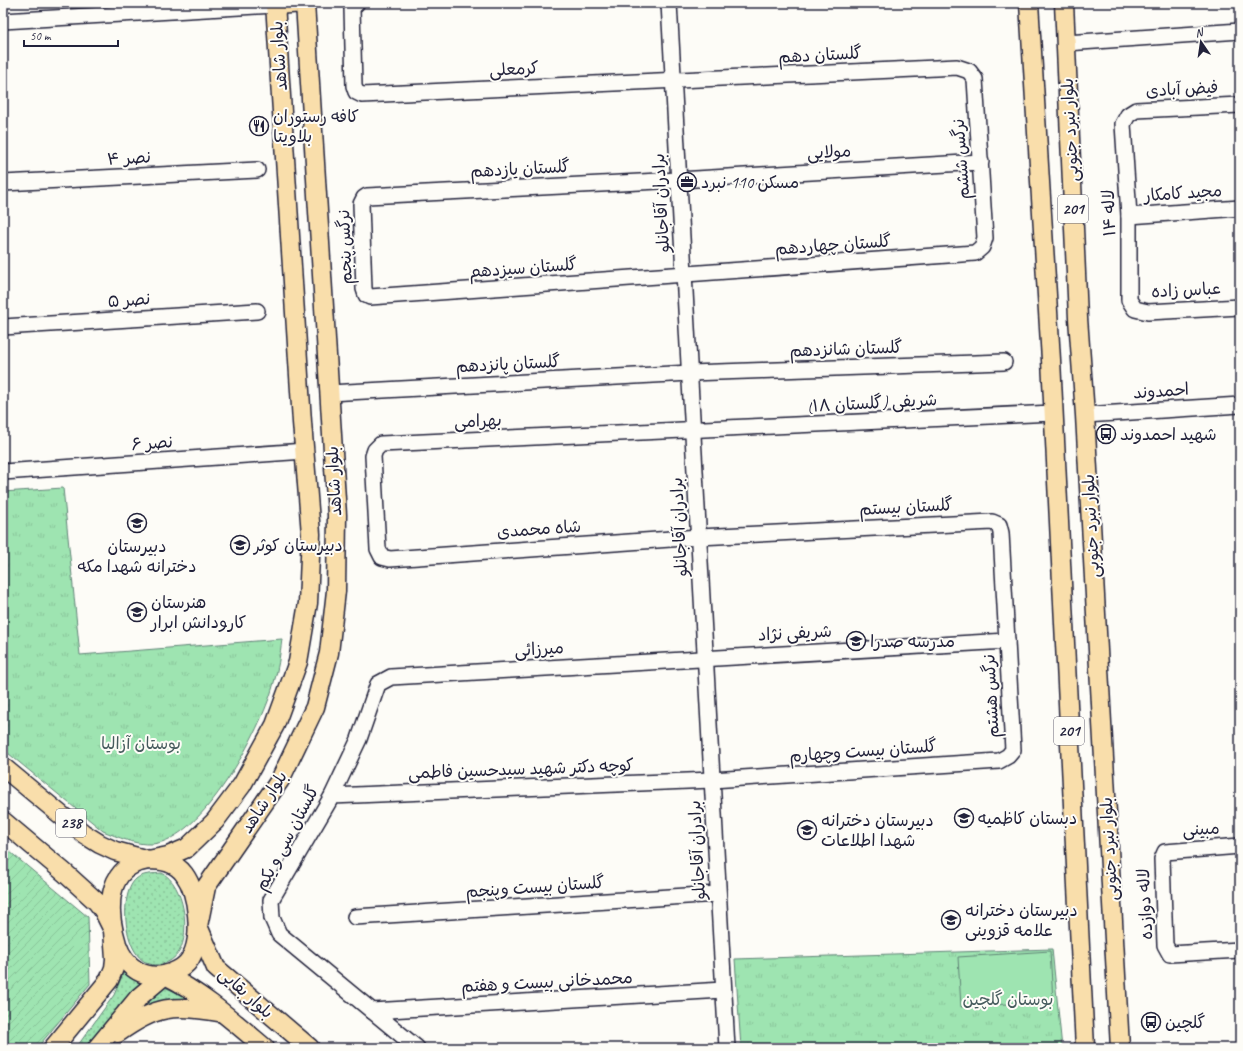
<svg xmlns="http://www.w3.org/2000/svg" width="1243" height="1051" font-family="Caveat,'Playpen Sans Arabic',sans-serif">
<defs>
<pattern id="grass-dots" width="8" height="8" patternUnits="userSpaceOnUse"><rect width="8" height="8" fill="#9ee4b1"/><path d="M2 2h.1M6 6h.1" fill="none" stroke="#88c399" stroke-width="1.8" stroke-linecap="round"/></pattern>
<pattern id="park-tufts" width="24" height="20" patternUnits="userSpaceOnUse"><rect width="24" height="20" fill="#9ee4b1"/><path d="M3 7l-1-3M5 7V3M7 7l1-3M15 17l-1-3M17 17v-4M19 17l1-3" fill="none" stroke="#88c399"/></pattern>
<pattern id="garden-furrows" width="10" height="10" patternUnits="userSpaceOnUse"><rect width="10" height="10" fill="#9ee4b1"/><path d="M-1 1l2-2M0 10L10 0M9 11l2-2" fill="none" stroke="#88c399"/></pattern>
</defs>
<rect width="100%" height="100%" fill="#fdfcf7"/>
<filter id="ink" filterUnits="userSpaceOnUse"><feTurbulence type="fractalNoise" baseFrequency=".025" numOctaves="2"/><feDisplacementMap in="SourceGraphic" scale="8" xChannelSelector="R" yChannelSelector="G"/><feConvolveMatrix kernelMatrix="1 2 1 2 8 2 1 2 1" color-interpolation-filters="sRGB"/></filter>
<g filter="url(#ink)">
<g fill="url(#grass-dots)" stroke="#608376">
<path d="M162,873C184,884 191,932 179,952C175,958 168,963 162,964C125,974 116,896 136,879C143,873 153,874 162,873Z"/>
<path d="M125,969L143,980L87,1048H76L114,995Z"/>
<path d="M162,986L178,993L192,1002H166L140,1008Z"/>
</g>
<g fill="url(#park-tufts)" stroke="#608376">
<path d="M63,488L80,655L282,639C280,654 278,671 273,686C261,730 203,840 152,844C135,845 118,837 103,831L3,749V492Z"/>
<path d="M1052,949L1062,1048H741L735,959Z"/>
</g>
<path fill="url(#garden-furrows)" stroke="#608376" d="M3,846L88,917L90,984L37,1048H3Z"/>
<path fill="#9ee4b1" stroke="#608376" d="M1050,951L1053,1001L961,1007L958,957Z"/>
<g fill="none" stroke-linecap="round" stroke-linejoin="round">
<g stroke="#22223b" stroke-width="18">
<g id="minor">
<path d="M357,3L352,8L354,86L356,92L362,95L957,67L969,71L975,79L985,238L982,247L975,253L370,297L366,295L364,289L361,204L364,198L367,196L679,180L981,162"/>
<path d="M669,3L727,1048"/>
<path d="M3,21L275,5"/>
<path d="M1066,43L1240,31"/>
<path d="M1240,105L1136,110L1128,115L1123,124L1129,216V300L1135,309L1148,312L1240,307"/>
<path d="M3,183L257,170"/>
<path d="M1129,216L1240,208"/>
<path d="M3,327L257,311"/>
<path d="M329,393L690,373L1004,362"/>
<path d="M1085,415L1240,405"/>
<path d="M3,472L305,451"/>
<path d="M332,796L712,780L999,761L1008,756L1013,750L1001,533L999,525L992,522L699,537L390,559L382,557L378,549L373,456L375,450L381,444L1053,413"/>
<path d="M1240,846L1165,852L1162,859L1165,945L1170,954L1240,950"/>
<path d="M355,917L718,894"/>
<path d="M372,1011L723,990"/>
<path d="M417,1048L279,934L272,918L271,900L332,796L359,739L378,684L391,677L1007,641"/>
</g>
</g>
<g stroke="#22223b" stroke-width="21">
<g id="major">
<path d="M1029,3L1051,360L1085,1048"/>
<path d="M1064,3L1078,318L1085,415L1120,1048"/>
<path d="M275,5L305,3L337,515L336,591L329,653L315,707L280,780L206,887L198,926L216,968L310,1048"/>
<path d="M3,767L84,834L100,844L115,851L148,860L168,856L187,848L215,821L242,785L275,725L298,662L308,603L311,534L302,422L275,3"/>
<path d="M3,821L65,873L97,902L103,910L113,930L115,959L114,968L109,980L53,1048"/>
<path d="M148,860C162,860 175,862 184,874C198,893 203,938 190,959C186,966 179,970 171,973C146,982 125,968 117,944C109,918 104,878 134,864C138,862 144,861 148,860Z"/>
<path d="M118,1033C157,1005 172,1005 219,1012"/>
<path d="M97,1048L139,997L165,975C202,993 233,1021 265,1048"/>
</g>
</g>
<use href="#minor" stroke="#fdfcf7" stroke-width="15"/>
<use href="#major" stroke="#f9deab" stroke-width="18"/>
</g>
</g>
<defs>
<g id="restaurant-ring" transform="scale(1)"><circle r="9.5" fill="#fdfcf7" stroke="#22223b" stroke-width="1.5"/><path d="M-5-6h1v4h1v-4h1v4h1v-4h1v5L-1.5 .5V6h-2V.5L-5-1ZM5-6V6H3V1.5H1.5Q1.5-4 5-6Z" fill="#22223b"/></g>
<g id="office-ring" transform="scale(1)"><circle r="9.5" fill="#fdfcf7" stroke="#22223b" stroke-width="1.5"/><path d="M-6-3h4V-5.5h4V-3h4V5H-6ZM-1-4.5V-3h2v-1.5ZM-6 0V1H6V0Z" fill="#22223b"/></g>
<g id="bus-ring" transform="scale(1)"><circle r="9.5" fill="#fdfcf7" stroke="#22223b" stroke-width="1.5"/><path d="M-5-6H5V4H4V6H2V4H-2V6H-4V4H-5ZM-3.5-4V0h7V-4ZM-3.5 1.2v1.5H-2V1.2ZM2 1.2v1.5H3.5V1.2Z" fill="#22223b"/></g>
<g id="school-ring" transform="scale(1)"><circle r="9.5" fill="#fdfcf7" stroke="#22223b" stroke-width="1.5"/><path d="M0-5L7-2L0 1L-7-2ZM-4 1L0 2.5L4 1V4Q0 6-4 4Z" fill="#22223b"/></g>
</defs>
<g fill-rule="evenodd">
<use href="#restaurant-ring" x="259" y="126"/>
<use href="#office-ring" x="687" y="182"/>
<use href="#bus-ring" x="1106" y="434"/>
<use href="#school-ring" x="137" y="523"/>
<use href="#school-ring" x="240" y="545"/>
<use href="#school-ring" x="137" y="612"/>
<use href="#school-ring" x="856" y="641"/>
<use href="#school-ring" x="964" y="818"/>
<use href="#school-ring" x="807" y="830"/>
<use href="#school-ring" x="951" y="920"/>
<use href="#bus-ring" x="1151" y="1022"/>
</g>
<g text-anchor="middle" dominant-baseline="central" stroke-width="4" stroke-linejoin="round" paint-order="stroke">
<g fill="#fdfcf7" stroke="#646373" stroke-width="1">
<rect x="1058" y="195" width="30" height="28" rx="3"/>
<rect x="1054" y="717" width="30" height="28" rx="3"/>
<rect x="56" y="809" width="30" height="28" rx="3"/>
</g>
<g font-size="16" font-weight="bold" fill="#22223b">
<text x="1073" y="209">201</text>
<text x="1069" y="731">201</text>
<text x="71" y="823">238</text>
</g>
<g font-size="17" fill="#22223b" stroke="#fdfcf7">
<text transform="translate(820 55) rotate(-3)">گلستان دهم</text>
<text transform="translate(279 56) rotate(-94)">بلوار شاهد</text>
<text transform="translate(514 69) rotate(-3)">کرمعلی</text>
<text transform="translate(1182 89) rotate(-3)">فیض آبادی</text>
<text transform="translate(1070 130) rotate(-93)">بلوار نبرد جنوبی</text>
<text transform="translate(829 152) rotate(-3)">مولایی</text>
<text transform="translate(129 158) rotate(-3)">نصر ۴</text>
<text transform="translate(961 159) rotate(-94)">نرگس ششم</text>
<text transform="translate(520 169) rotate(-3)">گلستان یازدهم</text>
<text transform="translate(1183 193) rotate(-4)">مجید کامکار</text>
<text transform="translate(661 203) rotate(-93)">برادران آقاجانلو</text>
<text transform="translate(1109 213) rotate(-92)">لاله ۱۴</text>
<text transform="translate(833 245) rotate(-4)">گلستان چهاردهم</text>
<text transform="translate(345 247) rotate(-92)">نرگس پنجم</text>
<text transform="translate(523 268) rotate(-4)">گلستان سیزدهم</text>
<text transform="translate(1186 290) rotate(-3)">عباس زاده</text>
<text transform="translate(129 300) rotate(-4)">نصر ۵</text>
<text transform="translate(846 349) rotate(-2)">گلستان شانزدهم</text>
<text transform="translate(508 364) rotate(-3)">گلستان پانزدهم</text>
<text transform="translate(1161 391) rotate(-4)">احمدوند</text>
<text transform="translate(872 403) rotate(-3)">شریفی (گلستان ۱۸)</text>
<text transform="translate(478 421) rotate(-2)">بهرامی</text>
<text transform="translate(152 443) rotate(-4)">نصر ۶</text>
<text transform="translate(334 481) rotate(-93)">بلوار شاهد</text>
<text transform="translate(906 507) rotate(-3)">گلستان بیستم</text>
<text transform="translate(1091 526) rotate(-93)">بلوار نبرد جنوبی</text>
<text transform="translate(679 527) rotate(-93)">برادران آقاجانلو</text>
<text transform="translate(539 529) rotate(-4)">شاه محمدی</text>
<text transform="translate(795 633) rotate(-3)">شریفی نژاد</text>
<text transform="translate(539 649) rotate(-4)">میرزائی</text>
<text transform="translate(991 696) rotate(-93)">نرگس هشتم</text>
<text transform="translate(863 751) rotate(-4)">گلستان بیست وچهارم</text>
<text transform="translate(521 769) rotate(-2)">کوچه دکتر شهید سیدحسین فاطمی</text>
<text transform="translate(264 802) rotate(-57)">بلوار شاهد</text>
<text transform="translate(1201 829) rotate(-3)">مبینی</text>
<text transform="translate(287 838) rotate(-62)">گلستان سی و یکم</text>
<text transform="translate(1109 849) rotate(-93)">بلوار نبرد جنوبی</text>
<text transform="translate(697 850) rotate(-93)">برادران آقاجانلو</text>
<text transform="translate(535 887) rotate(-4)">گلستان بیست وپنجم</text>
<text transform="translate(1145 904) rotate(-93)">لاله دوازده</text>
<text transform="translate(547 982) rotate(-3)">محمدخانی بیست و هفتم</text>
<text transform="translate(246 993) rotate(42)">بلوار بقایی</text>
</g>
<g font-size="17" fill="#22223b" stroke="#fdfcf7" text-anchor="start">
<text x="273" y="116">کافه رستوران<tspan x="273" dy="20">بلاویتا</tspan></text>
<text x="701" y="182">مسکن 110 نبرد</text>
<text x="1120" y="434">شهید احمدوند</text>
<text x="254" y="545">دبیرستان کوثر</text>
<text x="137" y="546" text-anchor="middle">دبیرستان<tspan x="137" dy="20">دخترانه شهدا مکه</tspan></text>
<text x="151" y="602">هنرستان<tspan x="151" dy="20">کارودانش ابرار</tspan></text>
<text x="870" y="641">مدرسه صدرا</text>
<text x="978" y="818">دبستان کاظمیه</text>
<text x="821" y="820">دبیرستان دخترانه<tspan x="821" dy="20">شهدا اطلاعات</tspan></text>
<text x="965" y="910">دبیرستان دخترانه<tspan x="965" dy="20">علامه قزوینی</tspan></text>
<text x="1165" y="1022">گلچین</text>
</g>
<g font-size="17" fill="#475c5e" stroke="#fdfcf7">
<text x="141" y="743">بوستان آزالیا</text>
<text x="1008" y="999">بوستان گلچین</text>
</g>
</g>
<rect width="1243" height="1051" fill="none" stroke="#fdfcf7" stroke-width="16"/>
<rect x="8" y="8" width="1227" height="1035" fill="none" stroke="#22223b" stroke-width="1.5" filter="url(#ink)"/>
<g transform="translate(1201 42) rotate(347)" stroke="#fdfcf7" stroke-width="3" paint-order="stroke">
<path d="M0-3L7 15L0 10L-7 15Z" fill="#22223b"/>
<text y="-6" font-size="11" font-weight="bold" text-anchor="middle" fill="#22223b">N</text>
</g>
<path d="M24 40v6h94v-6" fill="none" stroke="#22223b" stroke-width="2"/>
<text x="30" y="40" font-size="12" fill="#22223b" stroke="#fdfcf7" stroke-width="3" paint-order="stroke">50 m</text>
</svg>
